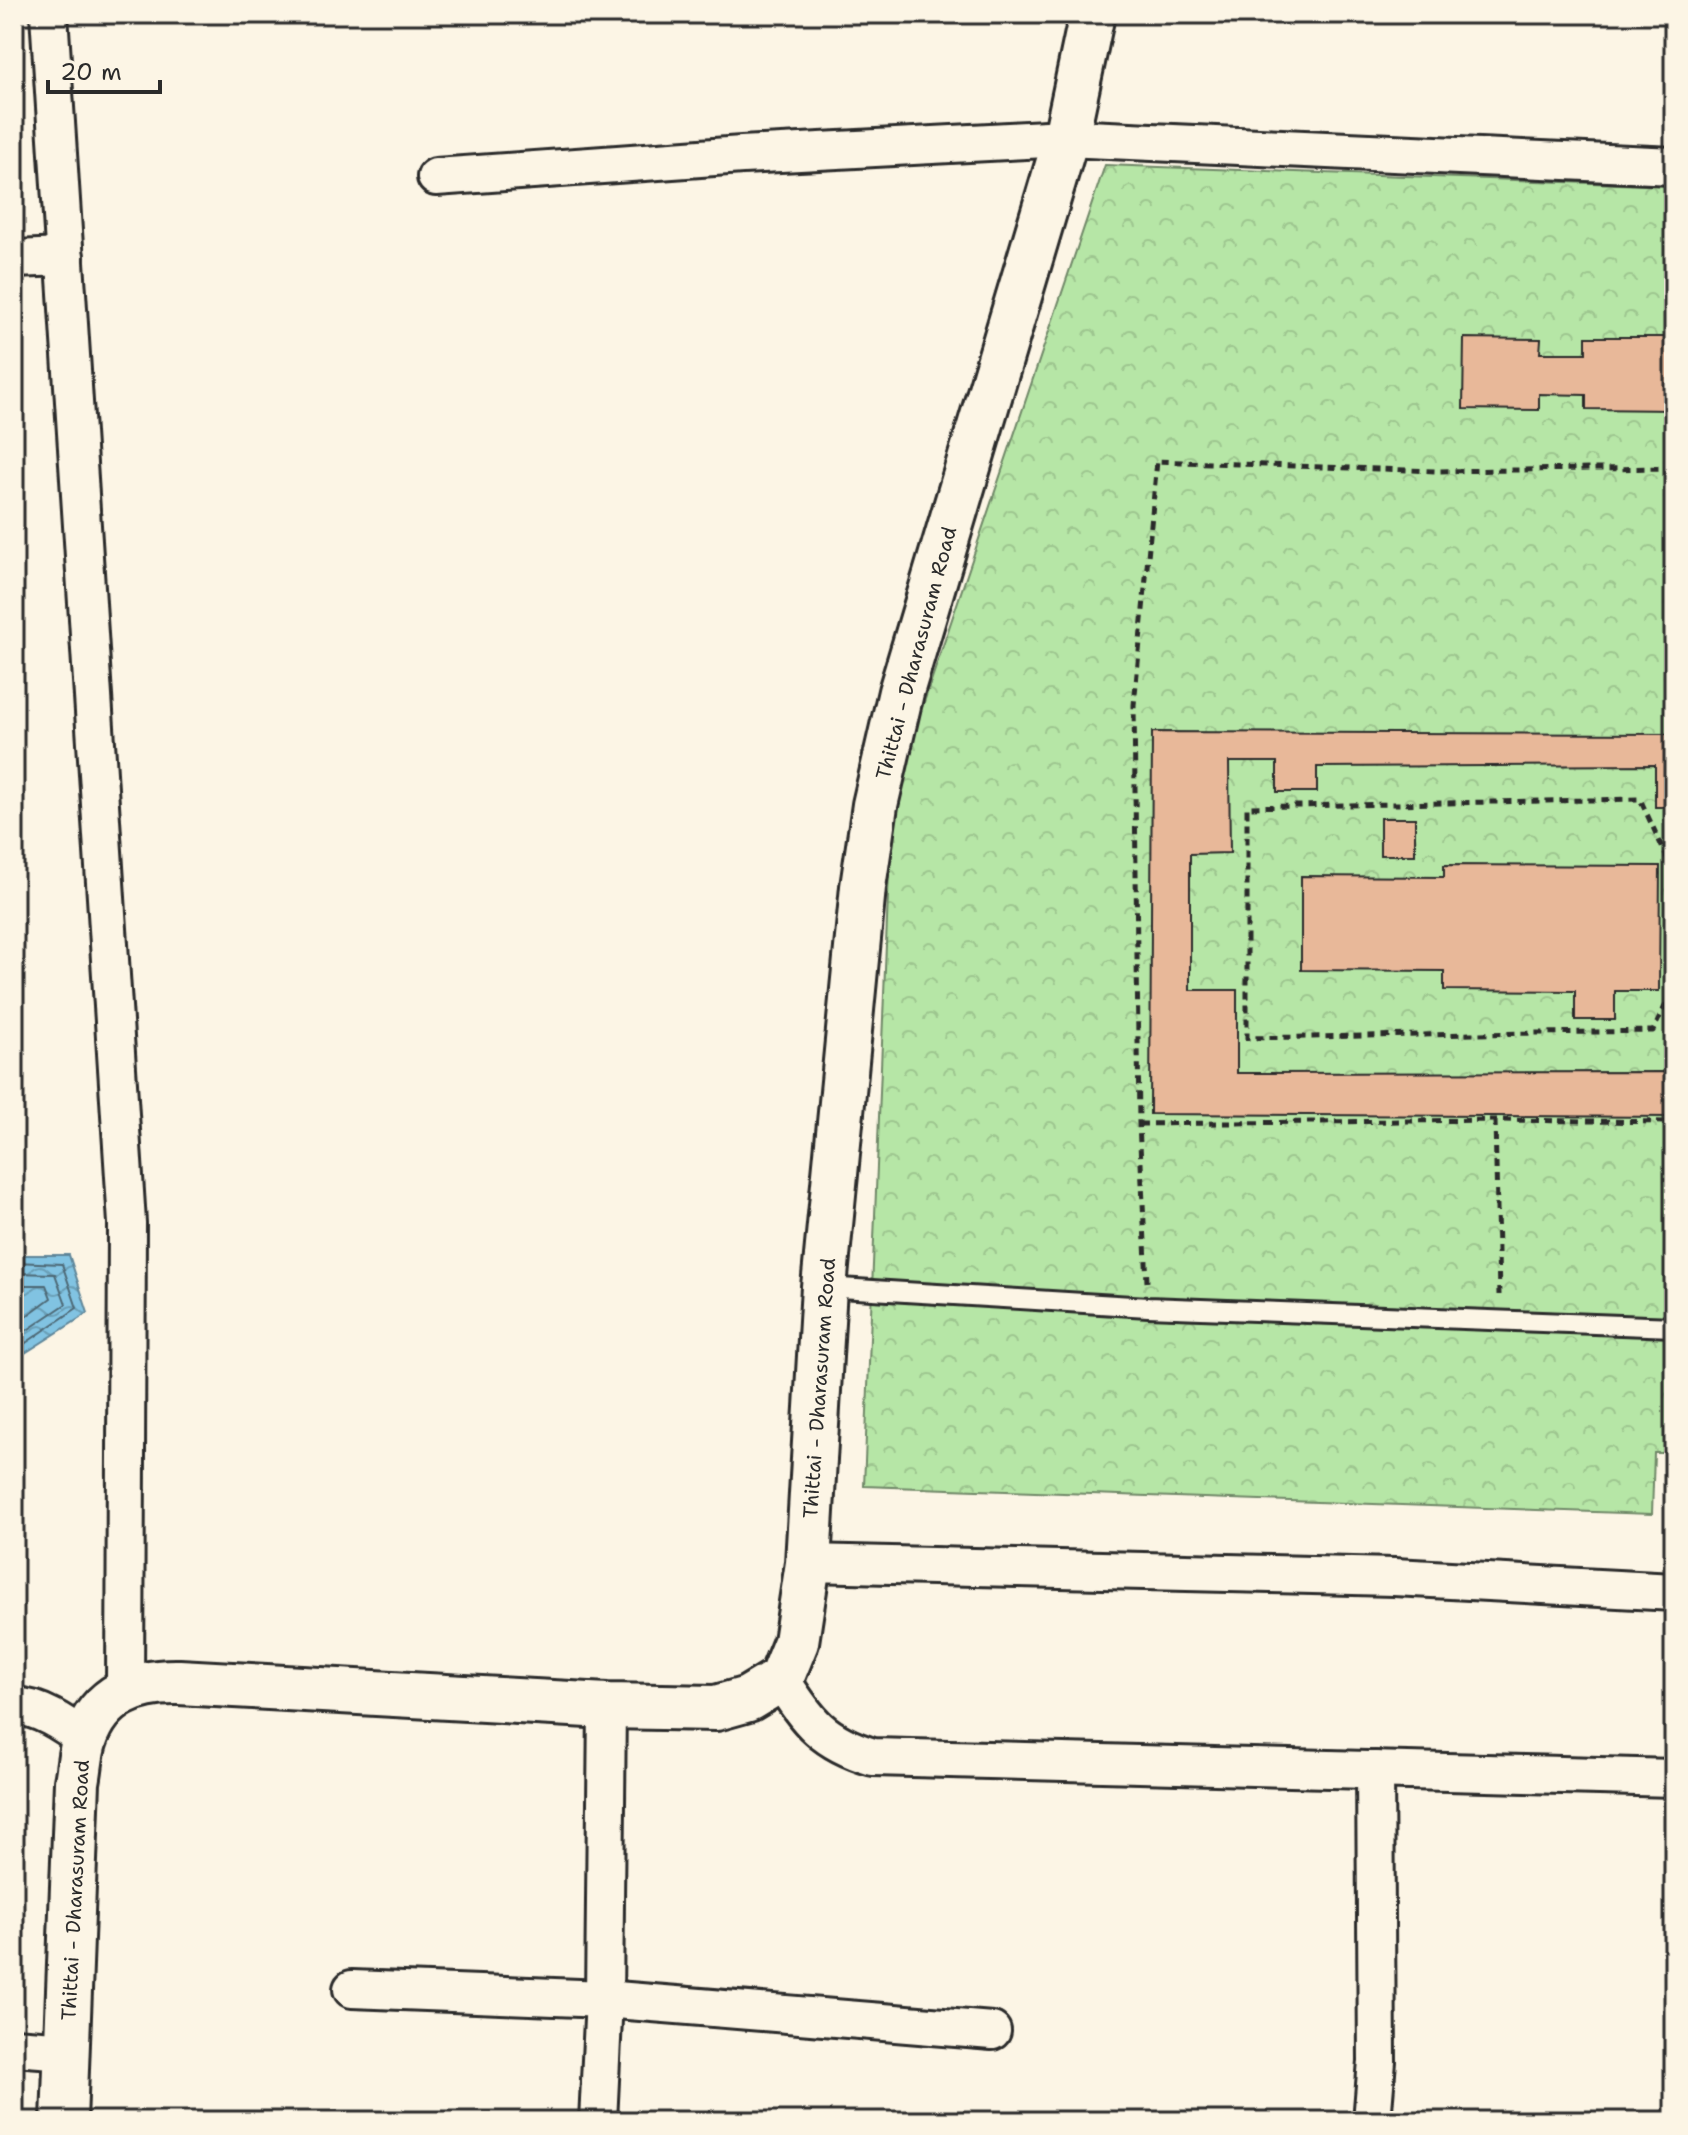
<svg xmlns="http://www.w3.org/2000/svg" width="1688" height="2135" font-family="'Shantell Sans',sans-serif">
<defs>
<pattern id="park-crowns" width="20" height="18" patternUnits="userSpaceOnUse" patternTransform="scale(2)"><rect width="20" height="18" fill="#b6e6a6"/><path d="M2 6a3 3 0 1 1 6 0M12 15a3 3 0 1 1 6 0" fill="none" stroke="#9dc58f"/></pattern>
<pattern id="water-waves" width="16" height="10" patternUnits="userSpaceOnUse" patternTransform="scale(2)"><rect width="16" height="10" fill="#81c3e2"/><path d="M0 5q4-4 8 0t8 0" fill="none" stroke="#6a9fb7"/></pattern>
</defs>
<rect width="100%" height="100%" fill="#fcf5e5"/>
<filter id="ink" filterUnits="userSpaceOnUse"><feTurbulence type="fractalNoise" baseFrequency=".0125" numOctaves="2"/><feDisplacementMap in="SourceGraphic" scale="16" xChannelSelector="R" yChannelSelector="G"/><feConvolveMatrix kernelMatrix="1 2 1 2 8 2 1 2 1" color-interpolation-filters="sRGB"/></filter>
<g filter="url(#ink)">
<path fill="url(#park-crowns)" stroke="#708868" stroke-width="2" d="M1105,165L1674,186V1453H1654L1652,1514L864,1486L892,797Z"/>
<path fill="url(#water-waves)" stroke="#5f8699" stroke-width="2" d="M14,1250L17,1255H69L88,1313L14,1360Z"/>
<g fill="none" stroke-linecap="round" stroke-linejoin="round">
<g stroke="#4d6874" stroke-width="2">
<path d="M14,1262L62,1264L77,1308L14,1351"/>
<path d="M14,1273L55,1274L66,1304L14,1339"/>
<path d="M14,1285H46L51,1298L14,1325"/>
</g>
</g>
<g fill="#e8b899" stroke="#2b2b2b" stroke-width="2">
<path d="M1586,337H1674V410L1586,409V395L1539,394V410L1463,409L1464,338L1541,339L1540,353H1586Z"/>
<path d="M1152,732L1674,734V807H1655V765L1317,767V792H1277V762H1229L1230,853L1190,854V990H1237V1073L1674,1072V1117L1150,1114Z"/>
<rect x="1380" y="818" width="35" height="37"/>
<path d="M1444,865L1660,866L1659,991H1615V1020H1575V991L1444,990V971L1301,970V876L1444,877Z"/>
</g>
<g fill="none" stroke-linecap="round" stroke-linejoin="round">
<g stroke="#2b2b2b" stroke-width="24">
<path id="lane" d="M824,1287L1148,1307L1674,1327"/>
</g>
<g stroke="#2b2b2b" stroke-width="42">
<g id="street">
<path d="M49,14L127,1223L125,1690"/>
<path d="M436,177L742,155L1066,138L1674,166"/>
<path d="M14,259L65,257"/>
<path d="M808,1563L1394,1577L1674,1592"/>
<path d="M781,1679C808,1722 823,1742 873,1757L1674,1778"/>
<path d="M14,1706C40,1707 64,1724 85,1739"/>
<path d="M352,1989L604,1999L992,2031"/>
<path d="M14,2047L67,2051"/>
<path d="M598,2121L604,1999L607,1706"/>
<path d="M1372,2121L1377,2061L1375,1770"/>
</g>
</g>
<g stroke="#2b2b2b" stroke-width="50">
<path id="secondary" d="M64,2121L77,1782C80,1768 80,1752 85,1739C100,1695 136,1681 179,1682L607,1706L716,1708L748,1699L781,1679L796,1642L808,1563L824,1287L863,887L875,805L901,692L1066,138L1092,14"/>
</g>
<g stroke="#2b2b2b" stroke-width="5" stroke-dasharray="8 6" stroke-linecap="butt">
<path d="M1674,873L1640,799L1247,807V1038L1653,1031L1674,988"/>
<path d="M1495,1120L1499,1295"/>
<path d="M1139,1124L1495,1120L1674,1122"/>
<path d="M1147,1282L1139,1124L1134,705L1157,461L1437,471L1674,468"/>
</g>
<use href="#lane" stroke="#fcf5e5" stroke-width="18"/>
<use href="#street" stroke="#fcf5e5" stroke-width="36"/>
<use href="#secondary" stroke="#fcf5e5" stroke-width="44"/>
</g>
</g>
<g text-anchor="middle" dominant-baseline="central" stroke-width="6" stroke-linejoin="round" paint-order="stroke">
<g font-size="20" fill="#2b2b2b" stroke="#fcf5e5">
<text transform="translate(916 653) rotate(-75)">Thittai - Dharasuram Road</text>
<text transform="translate(819 1388) rotate(-86)">Thittai - Dharasuram Road</text>
<text transform="translate(75 1890) rotate(-87)">Thittai - Dharasuram Road</text>
</g>
</g>
<rect width="1688" height="2135" fill="none" stroke="#fcf5e5" stroke-width="48"/>
<rect x="24" y="24" width="1640" height="2087" fill="none" stroke="#2b2b2b" stroke-width="3" filter="url(#ink)"/>
<path d="M48 80v12h112v-12" fill="none" stroke="#2b2b2b" stroke-width="4"/>
<text x="60" y="80" font-size="24" fill="#2b2b2b" stroke="#fcf5e5" stroke-width="6" paint-order="stroke">20 m</text>
</svg>
